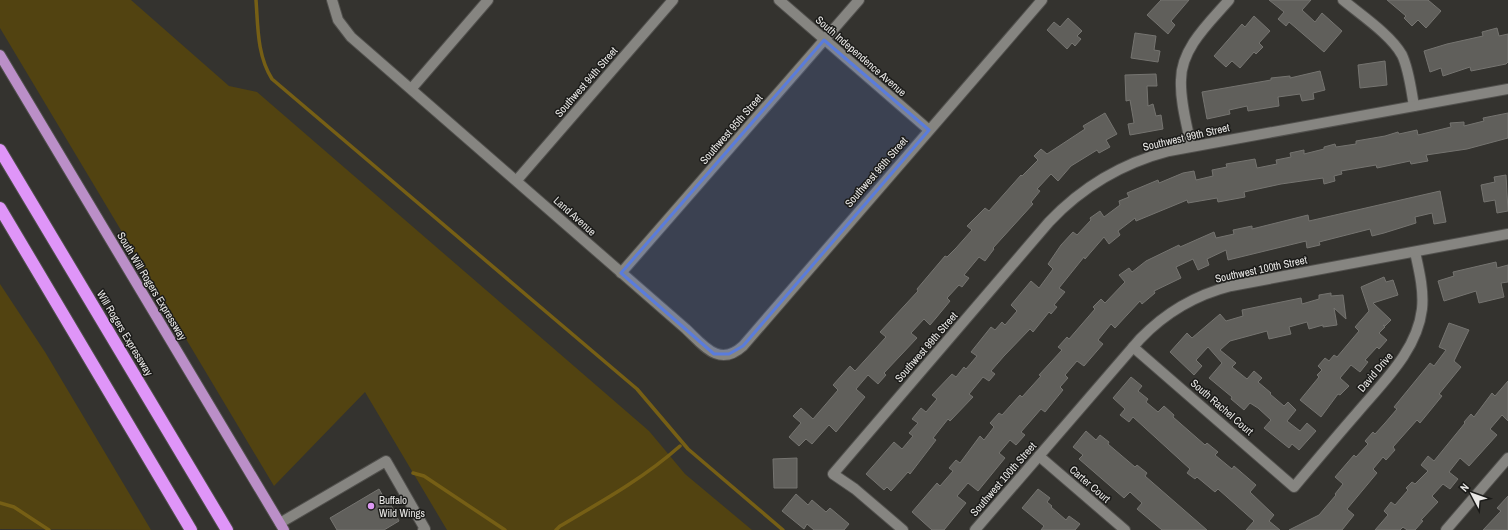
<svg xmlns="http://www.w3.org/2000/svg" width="1508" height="530" font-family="'Archivo Narrow',sans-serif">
<rect width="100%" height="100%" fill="#34332f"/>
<g fill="#524311">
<path d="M0,0H131L229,86L257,92L649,431L685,474L752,530H447L365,392L274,486L0,28Z"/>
<path d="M0,284L45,352L151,530L0,529Z"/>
</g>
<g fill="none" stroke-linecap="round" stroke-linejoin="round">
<g stroke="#765f15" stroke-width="3.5">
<path d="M256,0C258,27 257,55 272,79L637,389L688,449L783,530"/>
<path d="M413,473L424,476L505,530"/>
<path d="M0,503L14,507L49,530"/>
<path d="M556,530L560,526C601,502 644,478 680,446"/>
</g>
</g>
<g fill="#605f5b" stroke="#757470">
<path d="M1161,0H1189L1171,21L1175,25L1168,34L1147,15Z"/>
<path d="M1269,0H1311L1302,10L1315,22L1322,13L1342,31L1324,52L1289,22L1286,26L1278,19L1284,12Z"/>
<path d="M1387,0H1428L1441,11L1426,28L1418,20L1412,26L1404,18L1406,16Z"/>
<path d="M1254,16L1270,31L1259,43L1263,47L1256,54L1254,52L1240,68L1232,61L1226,67L1214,56L1242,24L1245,27Z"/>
<path d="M1068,18L1082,31L1077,36L1081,39L1075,46L1072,43L1067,49L1047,30L1054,22L1060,27Z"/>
<path d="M1497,28L1499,36L1508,34V62L1506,64L1471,71L1470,67L1443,76L1441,68L1430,72L1424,51L1447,44L1483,36L1482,32Z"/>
<path d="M1135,33L1156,36L1154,50L1160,51L1158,62L1131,58Z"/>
<path d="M1385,61L1387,85L1360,88L1358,65Z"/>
<path d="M1320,71L1325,90L1313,93L1314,99L1302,101L1300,94L1278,97L1279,106L1248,111L1247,106L1229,110L1230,114L1207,119L1202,92L1271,80V78L1290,76V78Z"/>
<path d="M1156,74L1157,86H1147L1148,106L1153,104L1156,116L1161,115L1163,129L1130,135L1128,124L1134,123L1130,100L1126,101L1125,75Z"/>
<path d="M1105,113L1117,134L1106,140L1110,147L1099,153L1097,150L1071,166L1058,181L1051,174L1037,189L1040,191L1031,202L1033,204L993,248L994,249L985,261L979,257L964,275L969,278L962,287L959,285L947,298L950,301L936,318L930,325L924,319L911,333L917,338L884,373L886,375L878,384L868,375L856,389L865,397L836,432L829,425L812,444L806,439L799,446L789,437L801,423L793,416L801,408L813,419L838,390L833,385L850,366L855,371L886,337L880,332L918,291L917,289L945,256L947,257L956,248L972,230L967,226L985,208L989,211L1021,175L1022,176L1038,160L1034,156L1041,149L1047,154L1085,129L1083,126Z"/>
<path d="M1508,113V138L1467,149L1426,155L1428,161L1411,164L1410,161L1377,168L1376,165L1341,171L1342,174L1334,176L1335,181L1324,184L1323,178L1281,184L1244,192L1245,197L1218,202L1217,198L1188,203L1187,200L1136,221L1135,218L1118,231L1120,235L1109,244L1104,237L1085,259L1084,257L1059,288L1065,292L1054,305L1057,307L1051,314L1049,312L1033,332L1030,329L1004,356L991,371L995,374L989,381L983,377L969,394L973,397L950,421L948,419L933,438L936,440L910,474L908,472L891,491L887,487L884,490L866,474L894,442L902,449L913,436L909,433L918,423L912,419L921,408L926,412L937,399L932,395L952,374L956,377L964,367L966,369L977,356L971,352L991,327L995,330L1002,322L1005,325L1017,311L1011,305L1031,281L1039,288L1053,269L1048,264L1061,245L1073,232L1077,235L1091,220L1090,218L1100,211L1104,217L1120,205L1119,201L1129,197L1127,193L1158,180L1159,183L1183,173L1194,171L1196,180L1213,176L1212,170L1227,167L1226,164L1255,159L1257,168L1277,164L1276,160L1291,157L1290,153L1304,150V154L1324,149V147L1335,144L1336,147L1356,144V141L1385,136L1398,132L1399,134L1417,130L1418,135L1451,127L1450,123L1464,122V126L1484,121L1483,118Z"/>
<path d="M1506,175L1508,211L1497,213L1495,200L1484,202L1481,185L1495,182L1494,177Z"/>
<path d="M1440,191L1446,222L1434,224L1432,213L1415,217L1416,223L1384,233L1372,236L1370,229L1319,242L1320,245L1307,248L1306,241L1228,260L1226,250L1207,259L1209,265L1198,270L1193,259L1176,267L1181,278L1154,291L1155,293L1142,304L1140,301L1115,328L1111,324L1098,340L1103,344L1084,366L1077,361L1065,375L1068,378L1060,387L1063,390L1045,412L1041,409L1021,432L1025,435L1016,445L1010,440L999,453L1005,458L978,491L968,483L957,496L966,503L944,530H932L912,512L937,483L940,486L953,471L949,468L956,460L960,463L980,436L984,440L994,427L990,423L999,413L1002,415L1020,395L1022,397L1041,376L1039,375L1062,350L1058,347L1067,337L1069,339L1095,309L1093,307L1101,299L1105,303L1125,282L1119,275L1129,268L1132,272L1146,261L1179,245L1180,247L1214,232L1216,238L1234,234L1233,230L1252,226V229L1308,215L1309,221Z"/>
<path d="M1496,262L1497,268L1508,265V282L1501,283L1504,297L1479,303L1476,291L1444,301L1438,281L1454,276L1453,272Z"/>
<path d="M1384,277L1386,282L1393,280L1398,295L1373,303L1391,320L1385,326L1383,325L1385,327L1379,333L1387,340L1379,349L1377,347L1365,360L1368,362L1360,372L1351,365L1340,378L1349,386L1340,395L1338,394L1321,417L1300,400L1319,377L1317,375L1322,370L1318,366L1325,358L1329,361L1334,355L1337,357L1359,331L1355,327L1369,311L1361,287Z"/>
<path d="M1331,293V296L1343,295L1346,319L1334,308L1337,325L1323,327V325L1309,329L1307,322L1289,327L1291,334L1269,339L1267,331L1230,341L1220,350L1236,363L1232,367L1247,379L1254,371L1262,378L1258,382L1271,393L1270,394L1284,406L1288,402L1296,410L1287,421L1300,431L1307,423L1316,431L1299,450L1292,444L1289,448L1264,428L1271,420L1258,408L1250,403L1244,410L1231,399L1232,397L1209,378L1222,363L1208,347L1196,360L1202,366L1194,375L1170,352L1187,333L1192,338L1220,314L1226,321L1243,316L1242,310L1301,298L1302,304L1319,299V295Z"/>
<path d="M1449,323L1469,330L1454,361L1461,367L1439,394L1442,396L1420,423L1417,420L1393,447L1395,450L1386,460L1383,457L1373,469L1377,473L1347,509L1354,515L1342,530H1289L1319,515L1336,495L1335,494L1343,484L1335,477L1354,455L1356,457L1368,444L1365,441L1373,432L1375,434L1385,423L1397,409L1394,407L1430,363L1434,366L1446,350L1439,347Z"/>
<path d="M1131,377L1142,386L1138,391L1148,399L1146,402L1158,412L1164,406L1174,415L1173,417L1205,445L1207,443L1218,452L1215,455L1232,469L1234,466L1256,485L1250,492L1274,515L1269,521L1280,530H1246L1254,521L1218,489L1215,492L1197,477L1195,479L1187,473L1190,469L1133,417L1129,422L1120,415L1125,409L1113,398Z"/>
<path d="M1508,381V421L1502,415L1490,429L1497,435L1469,466L1460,458L1449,472L1458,479L1450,489L1443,484L1432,496L1438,502L1421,520L1423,521L1415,530H1407L1403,527L1400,530H1375L1388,515L1384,511L1391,502L1395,505L1408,490L1406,488L1412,482L1415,484L1428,471L1421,465L1428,456L1434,461L1465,423L1464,422L1471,414L1474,417L1492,393L1495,396Z"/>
<path d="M1086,431L1096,440L1100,435L1109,442L1108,444L1135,467L1137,465L1147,473L1145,476L1207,530H1162L1137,509L1142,503L1130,492L1124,498L1079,459L1083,455L1073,447Z"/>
<path d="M797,458V488H774L773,459Z"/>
<path d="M379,489L384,498L387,497L399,521L384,530H337L330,518Z"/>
<path d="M1038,489L1050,498L1047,502L1052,506L1051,507L1066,520L1069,516L1080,524L1075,530H1041L1044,526L1022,508Z"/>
<path d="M796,494L808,505L812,500L826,512L830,508L849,524L844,530H814L807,524L804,529L782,511Z"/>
<path d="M1508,496V530H1483L1501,511L1497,508Z"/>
</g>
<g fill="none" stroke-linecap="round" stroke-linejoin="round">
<g stroke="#51504d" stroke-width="12">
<g id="minor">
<path d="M332,0L338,20L351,37L686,329C703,345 719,368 743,346L1042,0"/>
<path d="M779,0L929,130"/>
<path d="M1343,0C1361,15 1391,35 1402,55C1409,70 1411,89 1414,106"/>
<path d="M412,88L488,0"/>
<path d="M1191,146C1187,125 1180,102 1181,80C1181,48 1210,22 1229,0"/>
<path d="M517,180L673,0"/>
<path d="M621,273L859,0"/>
<path d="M1133,347L1294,487C1315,462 1336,437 1357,413C1383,382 1417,351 1422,309C1424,290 1419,270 1415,252"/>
<path d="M1039,456L1125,530"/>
<path d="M280,523L386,461L425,529L423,530"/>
<path d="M903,530L855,489L833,474L1049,222C1082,187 1123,163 1169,151L1508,89"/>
<path d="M975,530L1140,339C1166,312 1195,295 1231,286L1508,234"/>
<path d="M1446,530L1508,458"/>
</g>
</g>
<g stroke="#51504d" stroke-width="12">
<path id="major" d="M0,55L284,530"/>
</g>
<g stroke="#51504d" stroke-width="14">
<g id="highway">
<path d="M0,150L227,530"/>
<path d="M0,208L191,530"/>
</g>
</g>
<use href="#minor" stroke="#868581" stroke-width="10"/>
<use href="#major" stroke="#bb8fc8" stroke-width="10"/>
<use href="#highway" stroke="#df95f8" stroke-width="12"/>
</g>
<path fill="#5a7cdc" fill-opacity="0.2" stroke="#5a7cdc" stroke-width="3" stroke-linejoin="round" d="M824,40L929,130L743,346L729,354H714L621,273Z"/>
<circle fill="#dd99f3" stroke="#1b1b19" stroke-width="1.5" cx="371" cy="506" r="4"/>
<g text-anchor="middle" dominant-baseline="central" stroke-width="3" stroke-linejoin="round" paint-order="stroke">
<g font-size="11" fill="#e9e8e6" stroke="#1b1b19">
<text transform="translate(861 56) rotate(41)">South Independence Avenue</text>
<text transform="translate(586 82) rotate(-49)">Southwest 94th Street</text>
<text transform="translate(731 129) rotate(-49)">Southwest 95th Street</text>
<text transform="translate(1186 137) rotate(-13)">Southwest 99th Street</text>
<text transform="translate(876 172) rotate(-49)">Southwest 96th Street</text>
<text transform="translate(575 216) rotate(42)">Land Avenue</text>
<text transform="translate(1261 269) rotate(-12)">Southwest 100th Street</text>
<text transform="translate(152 286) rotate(59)">South Will Rogers Expressway</text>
<text transform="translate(125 333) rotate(59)">Will Rogers Expressway</text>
<text transform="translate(926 347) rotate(-49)">Southwest 99th Street</text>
<text transform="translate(1375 372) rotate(-50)">David Drive</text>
<text transform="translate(1222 407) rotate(41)">South Rachel Court</text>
<text transform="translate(1003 479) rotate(-49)">Southwest 100th Street</text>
<text transform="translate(1090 484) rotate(41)">Carter Court</text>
</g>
<g font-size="11" fill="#e9e8e6" stroke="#1b1b19" text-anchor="start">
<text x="379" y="500">Buffalo<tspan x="379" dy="13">Wild Wings</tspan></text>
</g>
</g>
<g transform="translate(1472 494) rotate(311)" stroke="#1b1b19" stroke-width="3" paint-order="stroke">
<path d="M0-3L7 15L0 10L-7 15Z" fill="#e9e8e6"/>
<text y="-6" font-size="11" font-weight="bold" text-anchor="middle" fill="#e9e8e6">N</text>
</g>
</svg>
